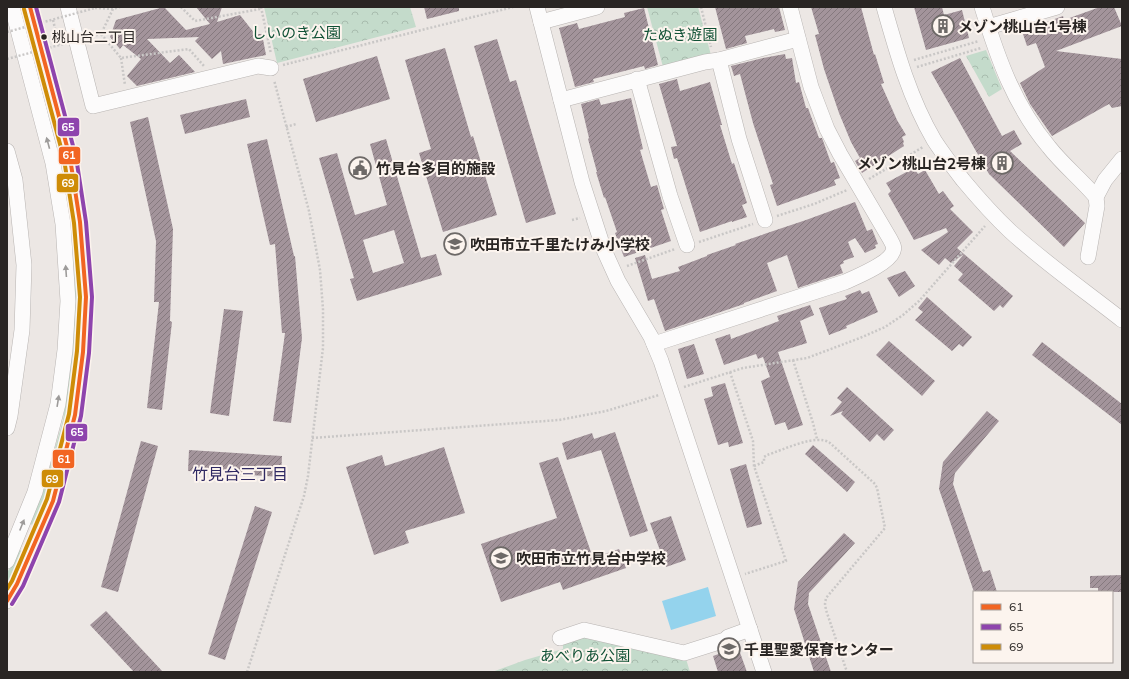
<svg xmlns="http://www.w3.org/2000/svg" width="1129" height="679" font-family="Mulish,'Noto Sans JP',sans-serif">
<defs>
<pattern id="park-crowns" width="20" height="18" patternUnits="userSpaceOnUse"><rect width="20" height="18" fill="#c4dbcb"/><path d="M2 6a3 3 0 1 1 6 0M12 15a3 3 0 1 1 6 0" fill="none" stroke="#a8bcae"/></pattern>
<pattern id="building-hatch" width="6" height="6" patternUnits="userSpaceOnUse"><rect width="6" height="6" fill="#a3949b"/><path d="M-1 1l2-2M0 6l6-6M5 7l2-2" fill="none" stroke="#85797e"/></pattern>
</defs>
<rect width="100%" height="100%" fill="#ece7e4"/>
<g fill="#c4dbcb">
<path d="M47,111L51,114L64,165L71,203L69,205L67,203L47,117Z"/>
<path d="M73,227L76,228L80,284L74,387L51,493L37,524L32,525L30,523L44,487L63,420L73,349L75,285L70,229Z"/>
<path d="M21,550L22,554L7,583V573L19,551Z"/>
</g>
<g fill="url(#park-crowns)">
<path d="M264,7H410L416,27L277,63Z"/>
<path d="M647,7H698L711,55L663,67Z"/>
<path d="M986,50L1002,89L989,97L966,56Z"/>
<path d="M583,636L686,659L690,672H492L525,660L563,649V643Z"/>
</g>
<path fill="#94d3ed" d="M708,587L716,616L671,630L662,601Z"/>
<g fill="url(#building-hatch)" fill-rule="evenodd">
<path d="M164,7L186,30L210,24L196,7H222L217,22L240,15L255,34H262L266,55L223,64L221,51L212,59L195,41L199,37L147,39L170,63L179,55L195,72L137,86L127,76L141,59L123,45L120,49L110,37L116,20Z"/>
<path d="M424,7H459V11L427,19Z"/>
<path d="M715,7H779L785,30L775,32L774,29L745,36L747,43L726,49Z"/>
<path d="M811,7H861L874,55L875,54L884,83L881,84L897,120L906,135L902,137L904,142L903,143L904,146L862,173L855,161L860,158L851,142L839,113L824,69L815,35L819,34Z"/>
<path d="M914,7H942L944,15L962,10L969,38L926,50Z"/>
<path d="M1100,7H1114L1122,26L1056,51L1122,59V106L1112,108L1109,104L1052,136L1030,104L1020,83L1045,67L1036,43L1027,46L1022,31L1063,16L1064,20Z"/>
<path d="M644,8L658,65L645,69L644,66L593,79L594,82L575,87L559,28L577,23L579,29L625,17L624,13Z"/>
<path d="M497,39L510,82L516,80L556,214L526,223L474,46Z"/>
<path d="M445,48L471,137L473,136L497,215L443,232L419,153L431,149L405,60Z"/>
<path d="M785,54L786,59L792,58L796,83L799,82L806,108H808L819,138H822L831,163L834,162L840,178L834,180L836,185L777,206L770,185L773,184L753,123L740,74L734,76L731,66L763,58Z"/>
<path d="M377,56L390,99L316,122L303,79Z"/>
<path d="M960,58L1002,136L1014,130L1022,144L1010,151L1085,223L1064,247L989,174L931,72Z"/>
<path d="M677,79L680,91L710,82L722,125H720L732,164L734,163L747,203L742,205L747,217L732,222V221L700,232L677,158L674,159L671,147L677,146L659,84Z"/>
<path d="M631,98L643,149L640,150L651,187L657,185L664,209L661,210L671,241L624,257L615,233L617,232L605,197L604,198L596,172H597L588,139L589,138L581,104L599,99L601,105Z"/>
<path d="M246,99L250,117L185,134L180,115Z"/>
<path d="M148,117L173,229L170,321L172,322L162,410L147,408L159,302H154L156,241L130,122Z"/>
<path d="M267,139L294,256H295L302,338L291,423L273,421L285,333H282L275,244L270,245L247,144Z"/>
<path d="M386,139L421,258L436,254L442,275L357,301L350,279L354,278L319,158L337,153L355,215L387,205L370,144ZM394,230L404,263L373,273L363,240Z"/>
<path d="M914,168L918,174L925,170L939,194L943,191L954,206L950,209L973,232L957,248L964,254L951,263L945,258L939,265L921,250L948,232L946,228L914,240L888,194L891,191L886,183Z"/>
<path d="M855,202L867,231L872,229L878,244L875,245L876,248L865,253L855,238L848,242L854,257L843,261L844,263L840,265L843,273L798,288L787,255L767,263L777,291L744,303V304L665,331L654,299L648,301L635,258L645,255L652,279L680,271L678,267L707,256V255L736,245L735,244L806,220Z"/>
<path d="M964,254L1013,296L1003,308L1000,305L994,311L958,280L963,274L954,266Z"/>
<path d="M905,271L915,286L899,297L887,278Z"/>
<path d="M860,290L862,294L869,291L878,312L846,326L847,328L829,335L819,308L847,299L845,296Z"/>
<path d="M927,297L972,337L963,347L959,344L952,351L915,320L923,312L918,308Z"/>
<path d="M810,305L814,315L800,321L807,343L778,352L803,425L788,430L785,422L775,425L761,381L770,377L763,357L758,359L756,354L724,365L715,339L730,334L731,339L779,321L777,316Z"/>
<path d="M224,309L243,311L229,416L210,413Z"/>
<path d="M889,341L935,381L922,396L876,355Z"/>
<path d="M1042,342L1122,404V425L1032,355Z"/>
<path d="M694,344L704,374L687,379L678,349Z"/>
<path d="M725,383L743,443L729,447L728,442L718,445L704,399L713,396L711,387Z"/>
<path d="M847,387L894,430L884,441L877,434L870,442L841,414L843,411L830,416L842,402L837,398Z"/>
<path d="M987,411L999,421L955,473L953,484L983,572L990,570L997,592H974L939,489L943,462Z"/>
<path d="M615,432L648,531L630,537L601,450L567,460L562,443L592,433L594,439Z"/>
<path d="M141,441L158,446L118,592L101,587Z"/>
<path d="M813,445L855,482L847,492L805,454Z"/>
<path d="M444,447L465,513L405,531L409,543L374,555L346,467L382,455L385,466Z"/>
<path d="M189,450L282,456L281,477L188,471Z"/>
<path d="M558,457L593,558L619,549L626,568L563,590L560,582L501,602L481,544L557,518L539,463Z"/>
<path d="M746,464L762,524L747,528L730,469Z"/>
<path d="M255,506L272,512L225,660L208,654Z"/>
<path d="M671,516L686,560L666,567L650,523Z"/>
<path d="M844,533L855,543L809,593L808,604L831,672H814L794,609L798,582Z"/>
<path d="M1122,575V592H1098V588H1090V576Z"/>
<path d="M106,611L163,672H134L90,625Z"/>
<path d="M738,647L747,672H718L713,656Z"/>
</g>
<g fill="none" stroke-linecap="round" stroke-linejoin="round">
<g stroke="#b8b4b2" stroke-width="16">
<g id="minor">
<path d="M68,7L93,106L258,66L271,68"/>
<path d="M537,7L582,182L604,250L618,281L651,337L661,361L764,672"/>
<path d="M884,7C897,53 910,99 934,140C943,154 953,167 963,180C978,198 993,215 1010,231C1045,263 1085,291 1122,320"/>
<path d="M982,7C998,59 1014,105 1049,147C1063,165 1081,179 1096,197L1097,206L1088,257"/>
<path d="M541,22L597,7"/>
<path d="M988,27L1057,7"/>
<path d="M719,60L739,139L765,220"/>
<path d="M637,79L670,196L687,245"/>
<path d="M561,100L705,62L719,60L798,39"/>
<path d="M7,151L15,180L24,265L22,330L10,416L7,428"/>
<path d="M1096,197L1105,180L1122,159"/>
<path d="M654,344L845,282C856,277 890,263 893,251C895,247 892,243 890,239L840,154L827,129L811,87L790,7"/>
<path d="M7,561L35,492L58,404L65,350L68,301L63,224L53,163L12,7"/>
<path d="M7,601L17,584L53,501L75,415L83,352L86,297L80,222L70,158L30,7"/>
<path d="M560,638L584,630L684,653L725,640L728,637L750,629"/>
</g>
</g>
<g stroke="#c9c7c6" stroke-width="2.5" stroke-dasharray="2 2" stroke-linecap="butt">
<path d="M181,7L195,21L260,9"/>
<path d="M261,7L271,54"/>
<path d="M701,7L711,47"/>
<path d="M95,8L113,9L120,7"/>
<path d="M113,9L101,34L121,58L189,49L204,66"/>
<path d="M54,36L61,33"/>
<path d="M121,58L125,85"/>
<path d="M914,60L979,41"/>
<path d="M283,65L513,7"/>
<path d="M917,67L981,48"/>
<path d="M286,127L296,124"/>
<path d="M869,179L923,147"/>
<path d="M777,216L814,204L847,190"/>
<path d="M572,220L580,218"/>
<path d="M699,242L753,224"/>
<path d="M627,266L675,249"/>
<path d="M793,360L813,423L817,439"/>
<path d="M730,372L753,441L754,466L786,561L745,574"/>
<path d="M684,387L743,368L807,358L860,338L885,327L903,315L919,301L985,226"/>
<path d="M312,438L559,420L606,411L659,395"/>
<path d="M754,466L764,462V457L767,455C783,450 817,433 830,443L875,484L877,488L885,528L826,598L825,604L826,610L847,672"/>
<path d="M247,672L304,496L308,476L323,348V309L320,270L309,211L274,80"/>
</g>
<use href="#minor" stroke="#fcfbfb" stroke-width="15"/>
<g stroke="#c9c7c6" stroke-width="2.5" stroke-dasharray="2 2" stroke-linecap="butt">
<path d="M53,20L59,45"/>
<path d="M7,32L95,8"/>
<path d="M7,59L101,34"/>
</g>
<g stroke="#fcf4ee" stroke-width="7">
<path id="bus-1" d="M7,601L17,584L53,501L75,415L83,352L86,297L80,222L70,158L30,7"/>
</g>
<g stroke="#fcf4ee" stroke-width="7">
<path id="bus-2" d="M12,604L23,586L59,502L81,416L89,353L92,297L86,222L76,157L36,7"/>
</g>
<g stroke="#fcf4ee" stroke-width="7">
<path id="bus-3" d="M7,589L12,581L47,499L69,414L77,351L80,297L74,223L64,159L24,9"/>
</g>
<use href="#bus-1" stroke="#f26522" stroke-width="4"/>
<use href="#bus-2" stroke="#8e44ad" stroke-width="4"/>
<use href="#bus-3" stroke="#ce8c07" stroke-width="4"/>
</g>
<defs><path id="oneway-solid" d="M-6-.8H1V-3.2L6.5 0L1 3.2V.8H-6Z"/></defs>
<g fill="#9d9b9a">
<use href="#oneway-solid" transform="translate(48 143) rotate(-105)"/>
<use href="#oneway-solid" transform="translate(66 271) rotate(-94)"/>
<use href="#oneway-solid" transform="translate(58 401) rotate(-81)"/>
<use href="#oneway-solid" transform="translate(22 525) rotate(-68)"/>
</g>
<defs>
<g id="building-ring" transform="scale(1.15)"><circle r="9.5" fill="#fcf4ee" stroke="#6d6967" stroke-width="1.5"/><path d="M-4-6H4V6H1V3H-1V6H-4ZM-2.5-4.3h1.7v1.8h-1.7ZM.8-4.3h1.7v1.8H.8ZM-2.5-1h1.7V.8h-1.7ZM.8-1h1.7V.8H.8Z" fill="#6d6967"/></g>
<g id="civic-ring" transform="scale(1.15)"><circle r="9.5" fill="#fcf4ee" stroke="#6d6967" stroke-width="1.5"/><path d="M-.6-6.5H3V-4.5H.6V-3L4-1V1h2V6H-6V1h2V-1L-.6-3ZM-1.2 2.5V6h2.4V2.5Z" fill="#6d6967"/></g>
<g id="school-ring" transform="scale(1.15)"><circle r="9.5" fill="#fcf4ee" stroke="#6d6967" stroke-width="1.5"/><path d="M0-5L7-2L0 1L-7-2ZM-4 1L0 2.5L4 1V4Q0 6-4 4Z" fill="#6d6967"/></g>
</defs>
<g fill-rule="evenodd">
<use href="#building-ring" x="943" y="26"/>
<use href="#building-ring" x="1002" y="163"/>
<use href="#civic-ring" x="360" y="168"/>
<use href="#school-ring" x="455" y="244"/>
<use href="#school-ring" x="501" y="558"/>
<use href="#school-ring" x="729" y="649"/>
</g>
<circle fill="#292523" stroke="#fcf4ee" stroke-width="1.5" cx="44" cy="37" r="3.5"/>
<g text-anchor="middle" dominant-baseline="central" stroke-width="4" stroke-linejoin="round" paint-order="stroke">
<g font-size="14" fill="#292523" stroke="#fcf4ee" text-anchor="start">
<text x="52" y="37">桃山台二丁目</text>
</g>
<g font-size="15" font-weight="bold" fill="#292523" stroke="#fcf4ee" text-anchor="start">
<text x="958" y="26">メゾン桃山台1号棟</text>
<text x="986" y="163" text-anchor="end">メゾン桃山台2号棟</text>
<text x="376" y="168">竹見台多目的施設</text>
<text x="470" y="244">吹田市立千里たけみ小学校</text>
<text x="516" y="558">吹田市立竹見台中学校</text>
<text x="744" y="649">千里聖愛保育センター</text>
</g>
<g font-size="15" fill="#105135" stroke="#fcf4ee">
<text x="296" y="32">しいのき公園</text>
<text x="680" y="34">たぬき遊園</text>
<text x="585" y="655">あべりあ公園</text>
</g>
<g font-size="16" fill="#2e2862" stroke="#fcf4ee">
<text x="240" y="474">竹見台三丁目</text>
</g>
</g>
<g stroke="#fcf4ee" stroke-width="1.5">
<rect x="57" y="117" width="23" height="20" rx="4" fill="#8e44ad"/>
<rect x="58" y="146" width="23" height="19" rx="4" fill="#f26522"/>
<rect x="56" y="173" width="23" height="20" rx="4" fill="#ce8c07"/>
<rect x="65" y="423" width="23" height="19" rx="4" fill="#8e44ad"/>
<rect x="52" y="449" width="23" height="20" rx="4" fill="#f26522"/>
<rect x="41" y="469" width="23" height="19" rx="4" fill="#ce8c07"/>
</g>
<g font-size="11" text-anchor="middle" font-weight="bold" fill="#fff">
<text x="68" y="131">65</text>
<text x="69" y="159">61</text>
<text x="68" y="187">69</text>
<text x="77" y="436">65</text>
<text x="64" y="463">61</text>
<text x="52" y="483">69</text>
</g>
<rect width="1129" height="679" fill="none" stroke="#292523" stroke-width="16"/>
<rect x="973" y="591" width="140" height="72" fill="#fcf4ee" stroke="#a8a19d"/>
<rect x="981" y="604" width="20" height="6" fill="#f26522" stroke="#a8a19d"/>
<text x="1009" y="611" font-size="12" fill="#292523">61</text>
<rect x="981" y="624" width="20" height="6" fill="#8e44ad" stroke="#a8a19d"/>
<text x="1009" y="631" font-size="12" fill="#292523">65</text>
<rect x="981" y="644" width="20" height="6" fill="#ce8c07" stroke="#a8a19d"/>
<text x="1009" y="651" font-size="12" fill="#292523">69</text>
</svg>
